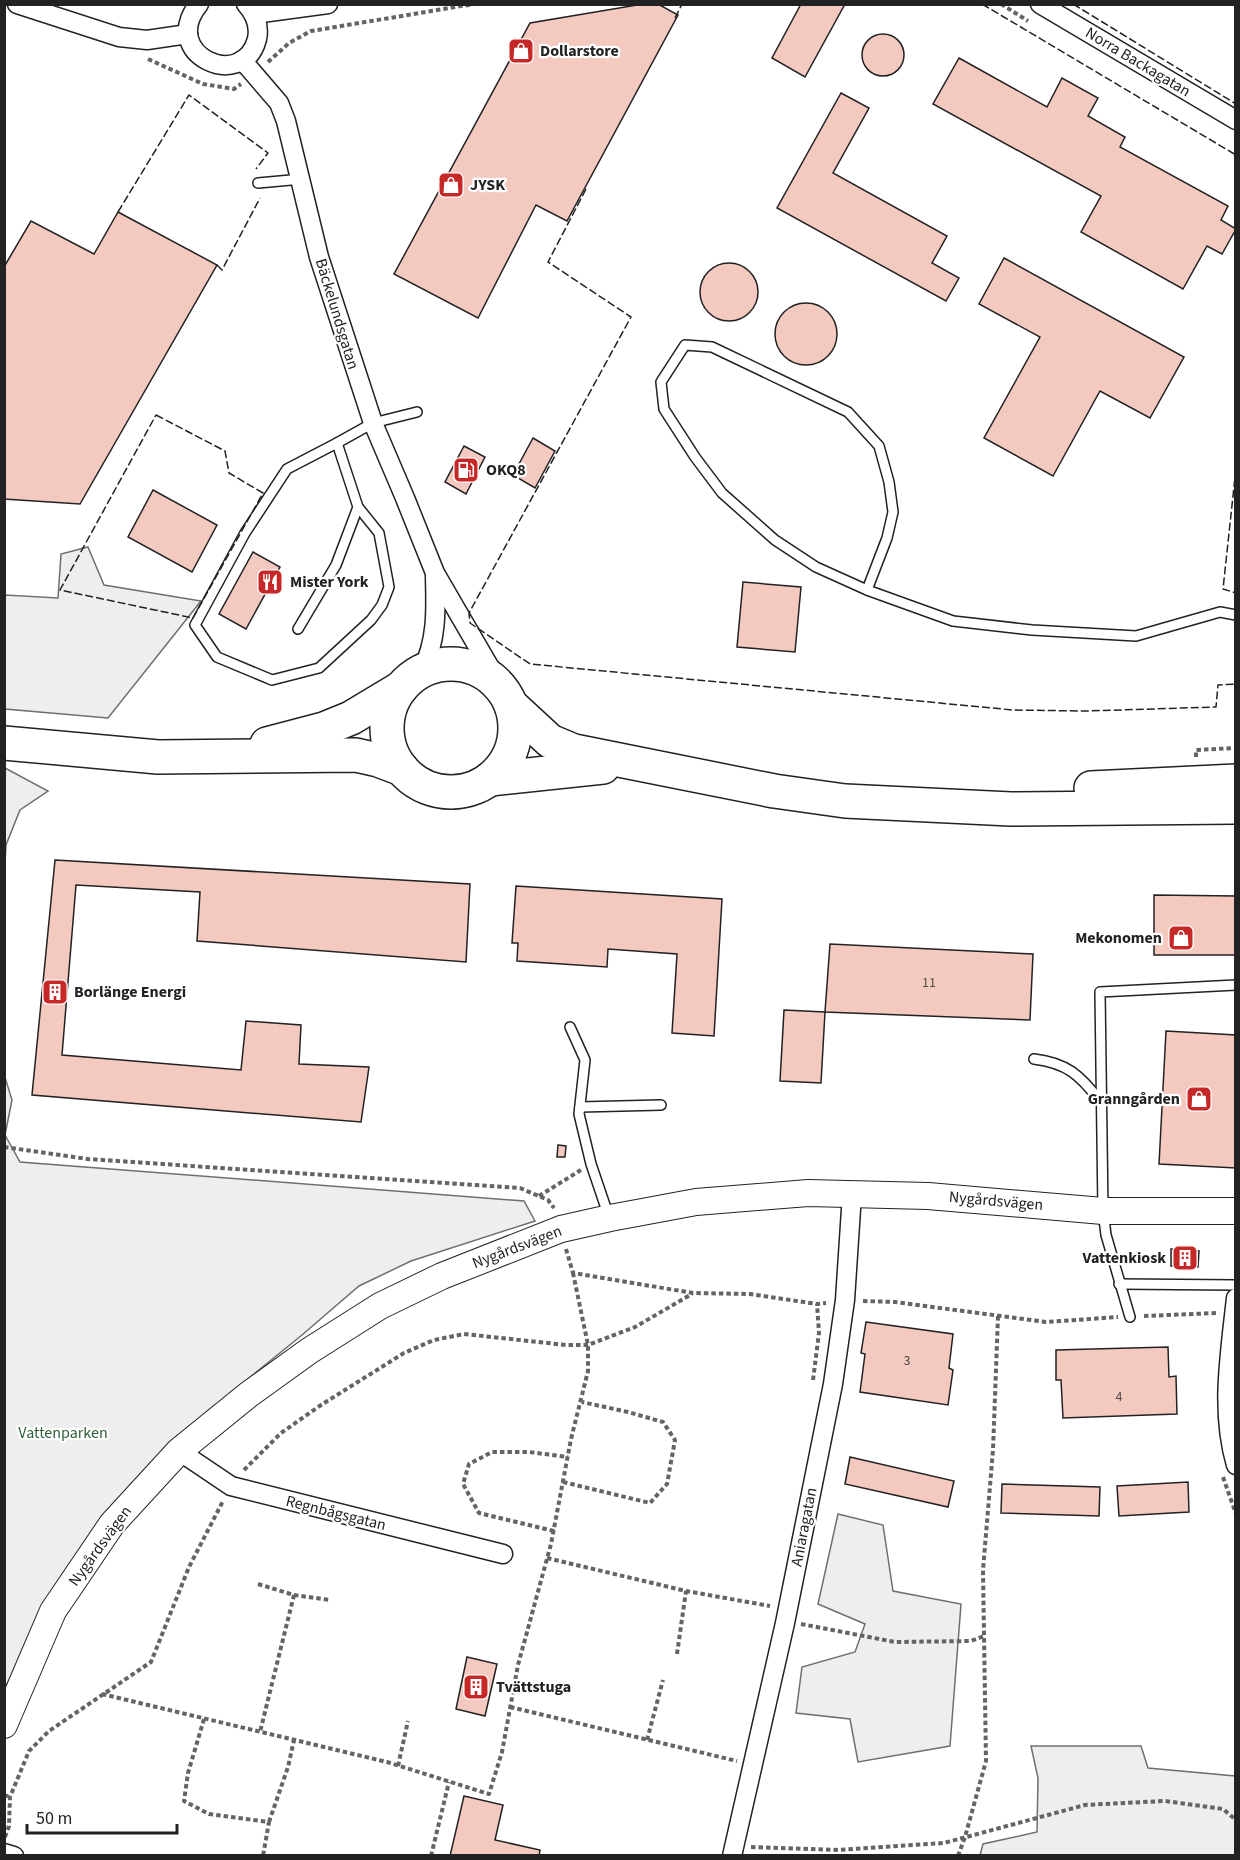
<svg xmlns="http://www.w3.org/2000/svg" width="1240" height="1860" font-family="'Source Sans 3',sans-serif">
<rect width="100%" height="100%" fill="#fff"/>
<g fill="#eee" stroke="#6f6f6f" stroke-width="1.5">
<path d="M88,547L104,585L201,601L108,718L5,709V595L58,598L61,554Z"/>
<path d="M5,768L48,791L20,810L6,845L5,862Z"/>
<path d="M4,1074L12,1100L5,1135L20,1162L524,1201L535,1221L411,1261L359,1286L302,1335L168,1444L113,1510L53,1601L5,1688Z"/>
<path d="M838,1514L883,1525L893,1591L961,1604L950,1746L858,1762L850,1719L796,1713L802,1667L855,1652L865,1624L818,1604Z"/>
<path d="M1031,1746H1141L1148,1768L1235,1776V1855H980L983,1844L1037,1832L1038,1778Z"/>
</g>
<g fill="#f3c9c0" stroke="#222" stroke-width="1.5">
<path d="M643,4H658L678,15L567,221L536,205L478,318L394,274L530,23Z"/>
<path d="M801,4H845L805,77L772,58Z"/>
<circle cx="883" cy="55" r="21"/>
<path d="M959,58L1047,107L1062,78L1098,98L1088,116L1125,137L1120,147L1228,206L1221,220L1236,229L1222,254L1207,246L1183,289L1081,232L1101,196L933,104Z"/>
<path d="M841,93L869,108L833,173L947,236L932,263L959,278L946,301L777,208Z"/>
<path d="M118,212L217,265L80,504L4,499V267L31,221L94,254Z"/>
<path d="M1004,258L1184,357L1150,418L1100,391L1053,476L984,438L1040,337L979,304Z"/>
<circle cx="729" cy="292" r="29"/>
<circle cx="806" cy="334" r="31"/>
<path d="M533,438L555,451L535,488L513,475Z"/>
<path d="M464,446L485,457L466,494L445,482Z"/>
<path d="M153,490L217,525L192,572L128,537Z"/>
<path d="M253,552L280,567L246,629L219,614Z"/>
<path d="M743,582L801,587L795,652L737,647Z"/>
<path d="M55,860L470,884L466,962L197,941L200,892L76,885L62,1055L241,1070L246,1021L301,1025L299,1064L369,1067L361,1122L32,1095Z"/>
<path d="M516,886L722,899L714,1036L672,1033L677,954L608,949L607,967L517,961L518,943H512Z"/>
<path d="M1154,895L1236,896V955H1154Z"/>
<path d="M830,944L1033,954L1030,1020L825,1012Z"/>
<path d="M784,1010L825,1012L821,1083L780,1081Z"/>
<path d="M1166,1031L1236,1035V1168L1159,1164Z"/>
<path d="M558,1145L566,1146L565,1157H557Z"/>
<path d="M1171,1249L1199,1251L1198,1267L1171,1266Z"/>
<path d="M866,1322L953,1334L949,1368L953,1370L948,1405L860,1392L865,1354L861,1353Z"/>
<path d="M1168,1347L1169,1377L1176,1376L1177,1414L1063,1418L1061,1380H1056V1350Z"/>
<path d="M850,1457L954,1481L948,1507L845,1484Z"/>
<path d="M1188,1482L1189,1512L1119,1516L1117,1486Z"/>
<path d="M1002,1484L1100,1487L1099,1516L1001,1513Z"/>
<path d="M467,1657L497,1664L485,1716L456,1709Z"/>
<path d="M464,1796L503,1805L495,1840L540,1850L539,1856H450Z"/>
</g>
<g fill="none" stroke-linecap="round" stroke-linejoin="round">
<g stroke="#222" stroke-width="12">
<g id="lane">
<path d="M258,183L302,179"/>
<path d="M337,443L287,469L245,533L195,625L217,657L272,680L319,668L371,620L382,605L389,587L379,533L358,507"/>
<path d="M867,590L887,538L893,512L889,482L879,446L848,412L712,347L685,345L661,382L664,409L695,457L722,493L775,540L816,567L867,590L953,621L1032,630L1136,636L1220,612L1236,615"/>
<path d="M298,629L336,565L358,507L337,443L373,423L417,412"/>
<path d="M570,1027L585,1060L579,1114L591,1164L609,1217"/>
<path d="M1034,1059C1067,1063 1080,1075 1100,1101"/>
<path d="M580,1107L661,1105"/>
<path d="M1119,1284L1236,1285"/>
<path d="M1130,1317L1106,1235L1103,1211L1100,992L1236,985"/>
</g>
</g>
<g stroke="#222" stroke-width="21">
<g id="street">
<path d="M17,4L119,37L147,40L188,34"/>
<path d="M199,4C158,54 243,93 257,39C260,25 255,14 246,4"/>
<path d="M1040,4L1236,120"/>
<path d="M254,14L328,4"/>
<path d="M242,60L279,103L286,121L319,257L373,423L405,498L435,573L503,690"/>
<path d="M422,671C437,640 436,611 435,577"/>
<path d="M1236,1298C1230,1354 1220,1411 1236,1465"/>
<path d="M179,1451L231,1486L503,1554"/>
<path d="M4,1853L14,1856"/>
<path d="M732,1856L785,1623L833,1384L845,1300L852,1194"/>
</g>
</g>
<g stroke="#222" stroke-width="28">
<path id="secondary" d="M4,1725L53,1611L112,1524L179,1451L248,1395L309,1351L380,1306L442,1276L561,1229L610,1218L696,1202L808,1193L928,1196L1103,1211H1236"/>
</g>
<g stroke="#222" stroke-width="36">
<g id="highway">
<circle cx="451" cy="728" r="64"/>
<path d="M511,705L550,741L574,751L774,791L845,801L1011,809L1236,807"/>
<path d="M4,743L158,757L356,755L378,760L402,769"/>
<path d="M267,744L324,729L351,718L401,688"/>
<path d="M490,779L603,767"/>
<path d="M1091,788L1236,781"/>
</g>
</g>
<g stroke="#646464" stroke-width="4" stroke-dasharray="4.5 3" stroke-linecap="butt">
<path d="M1001,4L1028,21"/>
<path d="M148,59L203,84L234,89L241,84"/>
<path d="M268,62L289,43L311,31L474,4"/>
<path d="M1196,757V750L1236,748"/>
<path d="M4,1147L88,1159L520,1188L548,1200L554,1208"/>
<path d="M539,1196L581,1170"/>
<path d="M566,1249L573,1273L693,1293L750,1294L817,1304L826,1303"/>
<path d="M863,1301L895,1302L1046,1322L1118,1317"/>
<path d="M1144,1316L1217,1313"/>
<path d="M813,1380L819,1333L817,1304"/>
<path d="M244,1470L281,1433L321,1405L404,1353L434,1340L464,1334L566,1345H588L635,1327L692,1294"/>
<path d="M1223,1477L1236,1514"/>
<path d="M563,1482L650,1503L667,1484L675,1440L663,1422L628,1412L582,1402"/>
<path d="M554,1531L479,1513L463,1484L469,1464L492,1452H529L568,1457"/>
<path d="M547,1558L686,1591L770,1606"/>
<path d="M258,1584L294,1595L260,1732"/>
<path d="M294,1595L330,1600"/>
<path d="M801,1624L895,1642L971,1641L984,1636"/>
<path d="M677,1654L686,1591"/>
<path d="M102,1694L387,1762L489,1794L502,1752L518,1665L551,1544L571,1439L588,1371V1345L573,1273"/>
<path d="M510,1707L737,1761"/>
<path d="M204,1719L188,1773L184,1801L209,1814L269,1822L263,1856"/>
<path d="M647,1740L663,1680"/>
<path d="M398,1766L408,1721"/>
<path d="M4,1795L10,1797"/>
<path d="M269,1822L288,1767L294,1740"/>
<path d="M5,1837L9,1826L10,1797L29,1751L49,1731L151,1662L189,1567L223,1501"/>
<path d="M751,1847L838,1850L944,1843L1085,1805L1165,1801L1223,1809L1236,1820"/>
<path d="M431,1856L449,1782"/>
<path d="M958,1856L965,1837L986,1761L983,1570L993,1450L998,1316"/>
</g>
<use href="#lane" stroke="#fff" stroke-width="9"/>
<use href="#street" stroke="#fff" stroke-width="18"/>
<use href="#secondary" stroke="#fff" stroke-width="26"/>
<use href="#highway" stroke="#fff" stroke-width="33"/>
<g stroke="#222" stroke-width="1.5" stroke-dasharray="8 3" stroke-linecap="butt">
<path d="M982,4L1236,155"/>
<path d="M1073,4L1236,104"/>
<path d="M675,18L682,4"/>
<path d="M586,189L548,262L631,317L469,613L470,623L530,664L1013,710L1086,711L1216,707L1218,685L1236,684"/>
<path d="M118,212L189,95L268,153L256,169"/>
<path d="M217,265L222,270L260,198"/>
<path d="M156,415L225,451L229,473L263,493L193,618L60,590Z"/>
<path d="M1236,468L1223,589L1236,593"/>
</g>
</g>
<defs>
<g id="shop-square" transform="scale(1.35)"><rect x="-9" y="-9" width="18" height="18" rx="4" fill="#c62828" stroke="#fff"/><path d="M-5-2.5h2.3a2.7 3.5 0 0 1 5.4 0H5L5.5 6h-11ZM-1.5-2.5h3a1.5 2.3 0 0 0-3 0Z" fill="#fff"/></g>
<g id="fuel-square" transform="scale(1.35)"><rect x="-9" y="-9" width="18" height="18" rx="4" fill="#c62828" stroke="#fff"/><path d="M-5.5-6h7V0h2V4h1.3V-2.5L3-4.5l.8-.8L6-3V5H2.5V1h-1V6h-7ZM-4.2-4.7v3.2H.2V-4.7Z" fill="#fff"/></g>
<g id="restaurant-square" transform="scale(1.35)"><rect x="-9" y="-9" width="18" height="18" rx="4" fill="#c62828" stroke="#fff"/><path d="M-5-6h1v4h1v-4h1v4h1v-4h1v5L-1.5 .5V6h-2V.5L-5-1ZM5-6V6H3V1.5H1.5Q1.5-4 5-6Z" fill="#fff"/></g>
<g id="building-square" transform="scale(1.35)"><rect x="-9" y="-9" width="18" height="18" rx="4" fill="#c62828" stroke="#fff"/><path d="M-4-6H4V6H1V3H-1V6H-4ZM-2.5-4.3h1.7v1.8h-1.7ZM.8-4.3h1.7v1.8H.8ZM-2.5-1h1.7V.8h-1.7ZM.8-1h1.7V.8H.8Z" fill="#fff"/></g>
</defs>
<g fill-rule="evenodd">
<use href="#shop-square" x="521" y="51"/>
<use href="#shop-square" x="451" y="185"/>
<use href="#fuel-square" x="466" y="470"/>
<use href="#restaurant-square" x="270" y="582"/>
<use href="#shop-square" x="1181" y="938"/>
<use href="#building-square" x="55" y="992"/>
<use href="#shop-square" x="1199" y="1099"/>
<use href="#building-square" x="1185" y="1258"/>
<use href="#building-square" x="476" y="1687"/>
</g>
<g text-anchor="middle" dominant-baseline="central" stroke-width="4.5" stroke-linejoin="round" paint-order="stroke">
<g font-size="14" fill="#564c4a">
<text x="929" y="983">11</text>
<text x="907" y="1361">3</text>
<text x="1119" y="1397">4</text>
</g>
<g font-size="16" font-weight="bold" fill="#222" stroke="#fff" text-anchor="start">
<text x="540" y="51">Dollarstore</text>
<text x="470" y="185">JYSK</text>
<text x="486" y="470">OKQ8</text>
<text x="290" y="582">Mister York</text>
<text x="1162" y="938" text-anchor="end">Mekonomen</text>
<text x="74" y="992">Borlänge Energi</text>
<text x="1180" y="1099" text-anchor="end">Granngården</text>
<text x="1166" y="1258" text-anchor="end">Vattenkiosk</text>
<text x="496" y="1687">Tvättstuga</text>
</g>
<g font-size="16" fill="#222" stroke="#fff">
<text transform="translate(1138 62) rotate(31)">Norra Backagatan</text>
<text transform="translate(337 314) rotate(73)">Bäckelundsgatan</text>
<text transform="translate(996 1201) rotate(5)">Nygårdsvägen</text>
<text transform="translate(517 1247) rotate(-21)">Nygårdsvägen</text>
<text transform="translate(336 1513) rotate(14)">Regnbågsgatan</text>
<text transform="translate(804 1527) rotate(-79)">Aniaragatan</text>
<text transform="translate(100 1546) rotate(-54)">Nygårdsvägen</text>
</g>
<g font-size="16" fill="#2f5e38" stroke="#fff">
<text x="63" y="1433">Vattenparken</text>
</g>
</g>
<rect width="1240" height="1860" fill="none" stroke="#222222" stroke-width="12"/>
<path d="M27 1824v9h150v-9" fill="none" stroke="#222222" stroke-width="3"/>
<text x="36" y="1824" font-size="18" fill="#222222" stroke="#ffffff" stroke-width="4.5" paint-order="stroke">50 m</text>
</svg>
